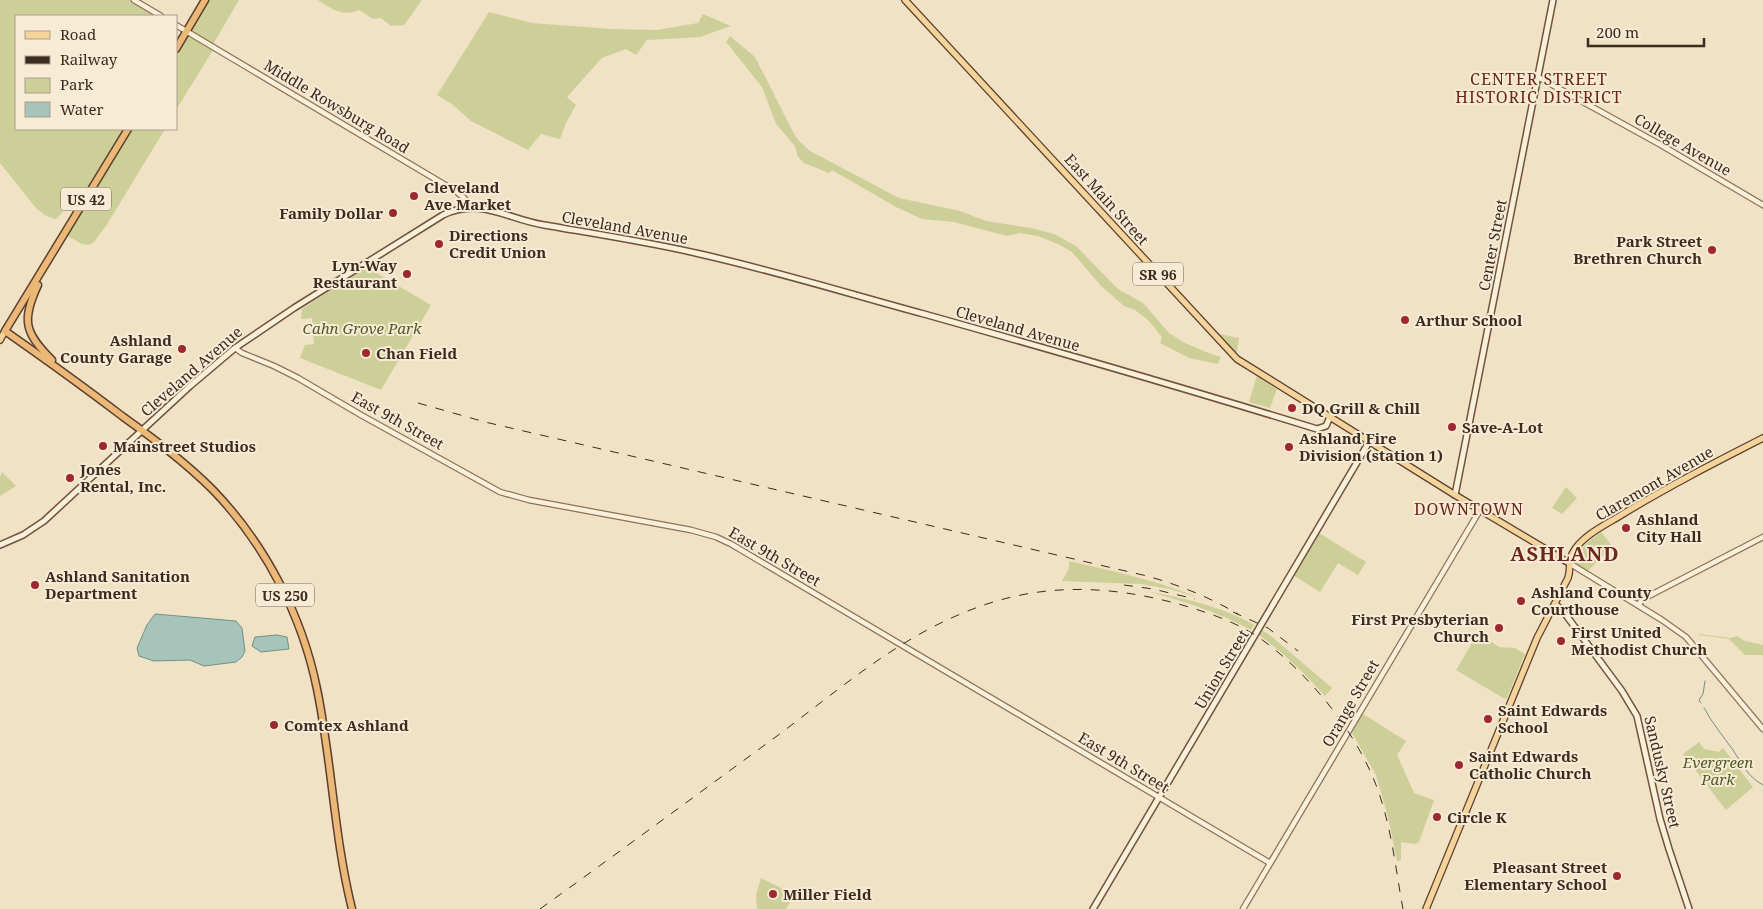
<svg xmlns="http://www.w3.org/2000/svg" width="1763" height="909" font-family="'Noto Serif',serif">
<rect width="100%" height="100%" fill="#f1e1c5"/>
<g fill="#ccd098">
<path d="M0,0H129L156,16H16V129H127L82,205L71,203L56,219L46,216L36,208L0,163Z"/>
<path d="M207,0H239L212,46L187,32Z"/>
<path d="M318,0H422L404,25L391,26L381,18L373,19L359,10C343,17 331,9 318,0Z"/>
<path d="M489,12L532,23L612,29L657,30L698,23L703,14L731,26L700,37L647,40L636,55L626,49L602,58L567,97L576,105L566,123L560,139L541,134L528,150L471,121L452,104L437,95Z"/>
<path d="M186,34L213,50L176,110V51Z"/>
<path d="M730,36L755,57L794,134L798,140L810,151L899,198L960,211L986,221L1031,228L1054,234L1076,246L1118,289L1143,303L1169,333L1185,343L1211,354L1221,357L1218,364L1189,358L1160,343L1162,337L1149,321L1135,310L1124,306L1101,286L1072,252L1060,245L1038,236L1020,233L1007,236L954,222L922,219L896,207L832,170L829,173L804,163L798,157L795,146L776,124L762,87L726,42Z"/>
<path d="M129,129H165L106,226L94,242L89,245L82,244L66,235Z"/>
<path d="M366,267L431,305L381,390L300,358L305,345L314,344L312,318L301,319L302,309Z"/>
<path d="M1219,334L1239,338L1237,352L1235,353Z"/>
<path d="M1257,376L1277,389L1270,408L1249,402Z"/>
<path d="M2,472L16,486L0,496V477Z"/>
<path d="M1566,487L1577,498L1562,514L1552,508Z"/>
<path d="M1601,532L1612,546L1586,573L1573,566C1580,548 1586,543 1601,532Z"/>
<path d="M1319,533L1366,562L1358,575L1338,563L1320,592L1293,575Z"/>
<path d="M1069,561C1113,571 1155,580 1197,597L1169,589L1141,584L1062,581L1069,569Z"/>
<path d="M1146,591C1183,598 1221,606 1254,625L1251,630C1218,612 1183,601 1146,591Z"/>
<path d="M1262,630L1271,636L1332,688L1325,696C1304,673 1284,653 1259,635Z"/>
<path d="M1478,633L1499,647L1515,648L1525,654L1507,698L1505,699L1456,670Z"/>
<path d="M1699,634L1730,638L1737,636L1745,641L1763,645V655H1745L1729,639L1699,635Z"/>
<path d="M1360,712L1406,741L1397,755L1414,793L1434,800L1419,842L1415,844L1401,842V860L1397,861L1388,817L1376,775L1351,731Z"/>
<path d="M1699,742L1704,749L1719,752L1723,748L1753,787L1726,810L1683,754Z"/>
<path d="M761,878L791,893L792,898L786,909H757L756,895Z"/>
</g>
<g fill="#a7c4ba" stroke="#6d9387">
<path d="M155,614L236,621L242,628L245,651L242,657L236,662L204,666L190,660L154,661L139,656L137,648L147,625Z"/>
<path d="M277,635L287,637L289,649L261,652L252,646L255,637Z"/>
</g>
<g fill="none" stroke-linecap="round" stroke-linejoin="round">
<g stroke="#6d9387" stroke-width="1">
<path d="M1701,703L1699,700L1703,694L1705,681"/>
<path d="M1704,708C1712,723 1723,736 1733,750C1742,764 1748,777 1763,785"/>
</g>
<g stroke="#8d725a" stroke-width="7">
<g id="tertiary">
<path d="M134,0L161,16"/>
<path d="M176,25L457,192L464,198L471,207"/>
<path d="M1538,77L1661,145L1763,205"/>
<path d="M235,348L242,353L274,366L298,378L361,415L500,492L529,500L691,530L716,537L731,544L1270,863"/>
<path d="M1569,563L1662,620L1686,637L1763,729"/>
<path d="M1638,605L1643,599L1763,537"/>
<path d="M1243,909L1480,510"/>
</g>
</g>
<g stroke="#6f533d" stroke-width="8">
<g id="secondary">
<path d="M1455,495L1553,0"/>
<path d="M0,545L23,535L44,521L190,386L235,348L294,308L443,215C480,197 507,219 544,225C596,234 649,242 700,254C776,271 850,294 924,314C1056,351 1187,389 1317,429L1326,426L1330,417"/>
<path d="M1555,604L1563,611L1622,691L1637,716L1660,819L1669,849L1689,909"/>
<path d="M1093,909L1369,442"/>
</g>
</g>
<g stroke="#5b402e" stroke-width="8">
<g id="primary">
<path d="M905,0L1237,359L1455,495L1569,563"/>
<path d="M0,340L5,331"/>
<path d="M1426,909L1537,638L1568,578C1572,567 1566,562 1575,549C1585,535 1603,526 1618,517C1665,488 1714,463 1763,438"/>
</g>
</g>
<g stroke="#5b402e" stroke-width="9">
<g id="trunk">
<path d="M176,49L205,0"/>
<path d="M128,129L5,331C45,359 84,387 122,416C154,439 185,462 213,490C265,544 302,615 317,689C332,762 334,837 352,909"/>
<path d="M38,285C21,321 25,333 52,360"/>
</g>
</g>
<use href="#tertiary" stroke="#faefd9" stroke-width="4.5"/>
<use href="#secondary" stroke="#faefd9" stroke-width="5"/>
<use href="#primary" stroke="#f5d49c" stroke-width="5.5"/>
<use href="#trunk" stroke="#ecb878" stroke-width="6"/>
<g stroke="#3c2b1f" stroke-width="1" stroke-dasharray="9 9" stroke-linecap="butt">
<path d="M418,403L485,422L1147,576C1179,585 1209,597 1238,614"/>
<path d="M1124,585L1153,589L1195,599"/>
<path d="M1233,612L1268,628L1298,651"/>
<path d="M540,909C619,852 698,794 777,736C836,692 894,641 963,613C1036,582 1107,584 1182,605C1209,613 1237,622 1261,639C1307,672 1353,728 1374,780C1391,821 1395,866 1403,909"/>
</g>
</g>
<g fill="#9f272f" stroke="#f7ebd5" stroke-width="2">
<circle cx="414" cy="196" r="5"/>
<circle cx="393" cy="213" r="5"/>
<circle cx="439" cy="244" r="5"/>
<circle cx="1712" cy="250" r="5"/>
<circle cx="407" cy="274" r="5"/>
<circle cx="1405" cy="320" r="5"/>
<circle cx="182" cy="349" r="5"/>
<circle cx="366" cy="353" r="5"/>
<circle cx="1292" cy="408" r="5"/>
<circle cx="1452" cy="427" r="5"/>
<circle cx="103" cy="446" r="5"/>
<circle cx="1289" cy="447" r="5"/>
<circle cx="70" cy="478" r="5"/>
<circle cx="1626" cy="528" r="5"/>
<circle cx="35" cy="585" r="5"/>
<circle cx="1521" cy="601" r="5"/>
<circle cx="1499" cy="628" r="5"/>
<circle cx="1561" cy="641" r="5"/>
<circle cx="1488" cy="719" r="5"/>
<circle cx="274" cy="725" r="5"/>
<circle cx="1459" cy="765" r="5"/>
<circle cx="1437" cy="817" r="5"/>
<circle cx="1617" cy="876" r="5"/>
<circle cx="773" cy="894" r="5"/>
</g>
<g text-anchor="middle" dominant-baseline="central" stroke-width="4" stroke-linejoin="round" paint-order="stroke">
<g fill="#f7ebd5" stroke="#746556" stroke-width="1">
<rect x="61" y="187.5" width="50" height="23" rx="4"/>
<rect x="1133" y="262.5" width="50" height="23" rx="4"/>
<rect x="256" y="583.5" width="58" height="23" rx="4"/>
</g>
<g font-size="14" font-weight="bold" fill="#3c2b1f">
<text x="86" y="199">US 42</text>
<text x="1158" y="274">SR 96</text>
<text x="285" y="595">US 250</text>
</g>
<g font-size="15" fill="#3c2b1f" stroke="#f7ebd5">
<text transform="translate(337 106) rotate(31)">Middle Rowsburg Road</text>
<text transform="translate(1683 144) rotate(30)">College Avenue</text>
<text transform="translate(1107 199) rotate(48)">East Main Street</text>
<text transform="translate(625 227) rotate(10)">Cleveland Avenue</text>
<text transform="translate(1492 245) rotate(-79)">Center Street</text>
<text transform="translate(1018 328) rotate(16)">Cleveland Avenue</text>
<text transform="translate(191 371) rotate(-41)">Cleveland Avenue</text>
<text transform="translate(398 420) rotate(29)">East 9th Street</text>
<text transform="translate(1654 483) rotate(-30)">Claremont Avenue</text>
<text transform="translate(775 556) rotate(30)">East 9th Street</text>
<text transform="translate(1221 669) rotate(-59)">Union Street</text>
<text transform="translate(1350 703) rotate(-60)">Orange Street</text>
<text transform="translate(1124 762) rotate(31)">East 9th Street</text>
<text transform="translate(1663 772) rotate(77)">Sandusky Street</text>
</g>
<g font-size="15" font-weight="bold" fill="#3c2b1f" stroke="#f7ebd5" text-anchor="start">
<text x="424" y="187">Cleveland<tspan x="424" dy="17">Ave Market</tspan></text>
<text x="383" y="213" text-anchor="end">Family Dollar</text>
<text x="449" y="235">Directions<tspan x="449" dy="17">Credit Union</tspan></text>
<text x="1702" y="241" text-anchor="end">Park Street<tspan x="1702" dy="17">Brethren Church</tspan></text>
<text x="397" y="265" text-anchor="end">Lyn-Way<tspan x="397" dy="17">Restaurant</tspan></text>
<text x="1415" y="320">Arthur School</text>
<text x="172" y="340" text-anchor="end">Ashland<tspan x="172" dy="17">County Garage</tspan></text>
<text x="376" y="353">Chan Field</text>
<text x="1302" y="408">DQ Grill &amp; Chill</text>
<text x="1462" y="427">Save-A-Lot</text>
<text x="1299" y="438">Ashland Fire<tspan x="1299" dy="17">Division (station 1)</tspan></text>
<text x="113" y="446">Mainstreet Studios</text>
<text x="80" y="469">Jones<tspan x="80" dy="17">Rental, Inc.</tspan></text>
<text x="1636" y="519">Ashland<tspan x="1636" dy="17">City Hall</tspan></text>
<text x="45" y="576">Ashland Sanitation<tspan x="45" dy="17">Department</tspan></text>
<text x="1531" y="592">Ashland County<tspan x="1531" dy="17">Courthouse</tspan></text>
<text x="1489" y="619" text-anchor="end">First Presbyterian<tspan x="1489" dy="17">Church</tspan></text>
<text x="1571" y="632">First United<tspan x="1571" dy="17">Methodist Church</tspan></text>
<text x="1498" y="710">Saint Edwards<tspan x="1498" dy="17">School</tspan></text>
<text x="284" y="725">Comtex Ashland</text>
<text x="1469" y="756">Saint Edwards<tspan x="1469" dy="17">Catholic Church</tspan></text>
<text x="1447" y="817">Circle K</text>
<text x="1607" y="867" text-anchor="end">Pleasant Street<tspan x="1607" dy="17">Elementary School</tspan></text>
<text x="783" y="894">Miller Field</text>
</g>
<g font-size="15" font-style="italic" fill="#4f5a24" stroke="#f7ebd5">
<text x="362" y="328">Cahn Grove Park</text>
<text x="1718" y="762">Evergreen<tspan x="1718" dy="17">Park</tspan></text>
</g>
<g font-size="16" letter-spacing="1" fill="#6b271c" stroke="#f7ebd5">
<text x="1539" y="79">CENTER STREET<tspan x="1539" dy="18">HISTORIC DISTRICT</tspan></text>
<text x="1469" y="509">DOWNTOWN</text>
</g>
<g font-size="20" font-weight="bold" letter-spacing="1" fill="#6b271c" stroke="#f7ebd5">
<text x="1565" y="553">ASHLAND</text>
</g>
</g>
<rect x="15" y="15" width="162" height="115" fill="#f7ebd5" stroke="#ac9e8c"/>
<rect x="25" y="31" width="25" height="8" fill="#f5d49c" stroke="#ac9e8c"/>
<text x="60" y="40" font-size="15" fill="#3c2b1f">Road</text>
<rect x="25" y="56" width="25" height="8" fill="#3c2b1f" stroke="#ac9e8c"/>
<text x="60" y="65" font-size="15" fill="#3c2b1f">Railway</text>
<rect x="25" y="78" width="25" height="15" fill="#ccd098" stroke="#ac9e8c"/>
<text x="60" y="90" font-size="15" fill="#3c2b1f">Park</text>
<rect x="25" y="102" width="25" height="15" fill="#a7c4ba" stroke="#ac9e8c"/>
<text x="60" y="115" font-size="15" fill="#3c2b1f">Water</text>
<path d="M1588 38v8h116v-8" fill="none" stroke="#3c2b1f" stroke-width="2.5"/>
<text x="1596" y="38" font-size="15" fill="#3c2b1f" stroke="#f7ebd5" stroke-width="4" paint-order="stroke">200 m</text>
</svg>
